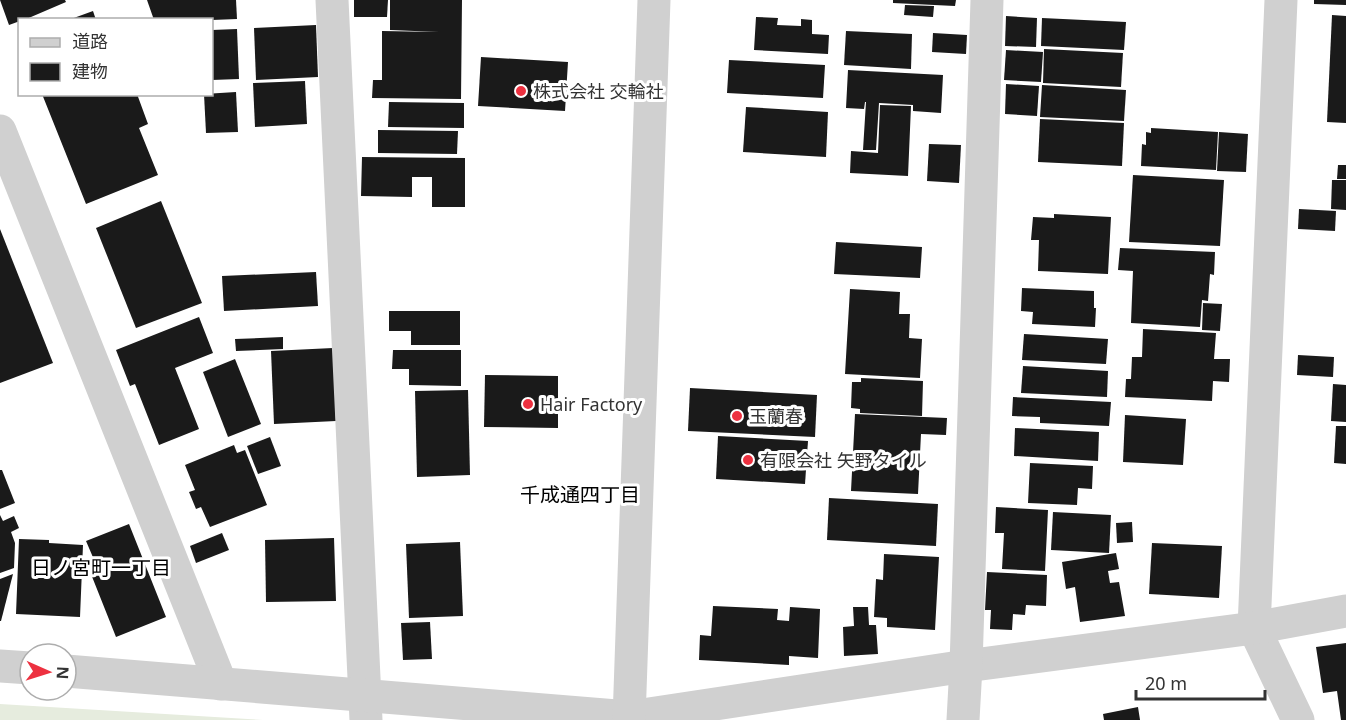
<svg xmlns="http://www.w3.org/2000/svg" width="1346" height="720" font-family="'Noto Sans','Noto Sans JP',sans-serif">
<rect width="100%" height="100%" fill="#fff"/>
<path fill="#e6ecde" d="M0,704L263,720H0Z"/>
<g fill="#1a1a1a">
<path d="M0,0H65L66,2L24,20H20V21L9,25Z"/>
<path d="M147,0H236L237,19L212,20H154Z"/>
<path d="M354,0H388L387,17H354Z"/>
<path d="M390,0H462L461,99L372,98L373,80H382V31L439,32L390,30Z"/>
<path d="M893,0H956L955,6L893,3Z"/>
<path d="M1314,0H1346V5L1314,4Z"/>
<path d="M905,5L934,6L933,17L904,15Z"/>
<path d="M93,11L96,20H71V19Z"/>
<path d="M1332,15L1346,16V123L1327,122Z"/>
<path d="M1006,16L1037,18L1036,47L1005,46Z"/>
<path d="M756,17L778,18L777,25L801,26V19L812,20V34L829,35L828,54L754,50Z"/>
<path d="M1042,18L1126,22L1124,50L1041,46Z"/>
<path d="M316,25L318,77L256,80L254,28Z"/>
<path d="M237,29L239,79L212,80V30Z"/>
<path d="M846,31L912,34L911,69L844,65Z"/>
<path d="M933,33L967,35L966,54L932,52Z"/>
<path d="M1044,49L1123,53L1121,87L1043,83Z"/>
<path d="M1006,50L1043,52L1041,82L1004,80Z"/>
<path d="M481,57L568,62L565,111L478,106Z"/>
<path d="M729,60L825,65L823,98L727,93Z"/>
<path d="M848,70L943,75L941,113L913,111V105L879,103L876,150H863L866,102H865L864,109L846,108Z"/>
<path d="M305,81L307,124L255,127L253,83Z"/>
<path d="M1006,84L1039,86L1037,116L1005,114Z"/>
<path d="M1042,85L1126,90L1124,121L1040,117Z"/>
<path d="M236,92L238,132L206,133L204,94Z"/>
<path d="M42,94H137L148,124L139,128L158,175L86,204Z"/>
<path d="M389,102L464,103V128L388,127Z"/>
<path d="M880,105L911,106L908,176L850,173L851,151L878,153Z"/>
<path d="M746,107L828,112L826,157L743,152Z"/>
<path d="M1040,119L1124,123L1122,166L1038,162Z"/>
<path d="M1151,128L1218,132L1216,170L1141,166L1142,144L1146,145V132L1151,133Z"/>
<path d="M378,130L458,131L457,154L378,153Z"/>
<path d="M1219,132L1248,134L1246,172L1217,171Z"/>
<path d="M929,144L961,145L959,183L927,181Z"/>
<path d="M362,157L465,158V207H432V177H412V197L361,196Z"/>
<path d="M1338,165H1346V179H1337Z"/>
<path d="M1133,175L1224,180L1220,246L1129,242Z"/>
<path d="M1332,180H1346V210L1331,209Z"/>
<path d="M161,201L202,303L136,328L96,228Z"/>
<path d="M1299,209L1336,211L1335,231L1298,229Z"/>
<path d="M1054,214L1111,217L1108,274L1038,271L1039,240H1031L1033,217L1054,218Z"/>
<path d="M0,229L53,363L0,383Z"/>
<path d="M836,242L922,247L920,278L834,274Z"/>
<path d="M1120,248L1215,252L1214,275L1210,274L1208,301L1202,300L1200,327L1131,323L1133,271L1118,270Z"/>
<path d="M316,272L318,306L224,311L222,276Z"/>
<path d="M1022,288L1094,291V308H1096L1095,327L1032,324L1033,312L1021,311Z"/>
<path d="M850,289L900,292L899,314H910L909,338L922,339L920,378L845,374Z"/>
<path d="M1203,303L1222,304L1220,331L1202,330Z"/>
<path d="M389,311H460V345H411V331H389Z"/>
<path d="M199,317L213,353L175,368L199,429L159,445L135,384L130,386L116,350Z"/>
<path d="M1143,329L1216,333L1214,359H1230L1229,382L1213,381L1212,401L1125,397L1126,379H1131L1132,357H1142Z"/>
<path d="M1024,334L1108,339L1106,364L1022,360Z"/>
<path d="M283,337V349L236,351L235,339Z"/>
<path d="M333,348L336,421L274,424L271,351Z"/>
<path d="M393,350H461V386L409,385V369H392Z"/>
<path d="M1298,355L1334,357L1333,377L1297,375Z"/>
<path d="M235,359L261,424L228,437L203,372Z"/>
<path d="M1023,366L1108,371L1107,397L1021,393Z"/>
<path d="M485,375L558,376V428L484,427Z"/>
<path d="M861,378L923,381L922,416L860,413V409L851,408L852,382H861Z"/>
<path d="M1333,384L1346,385V422L1331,421Z"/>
<path d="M690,388L817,395L815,437L688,431Z"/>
<path d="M468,390L470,475L417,477L415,391Z"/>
<path d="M1013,397L1111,402L1109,426L1040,423V417L1012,416Z"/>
<path d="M855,414L947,418L946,435L921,434L918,494L851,491Z"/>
<path d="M1125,415L1186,419L1183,465L1123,462Z"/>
<path d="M1336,426H1346V464L1334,463Z"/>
<path d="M1015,428L1099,432L1098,461L1014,456Z"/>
<path d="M718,436L808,441L805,484L716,479Z"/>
<path d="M270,437L281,466L258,474L247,446Z"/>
<path d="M234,445L237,453L245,450L267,505L210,527L201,507L196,509L189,492L195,490L185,465Z"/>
<path d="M1030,463L1093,466L1092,489L1078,488L1077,505L1028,503Z"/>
<path d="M0,470H2L15,503L0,509Z"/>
<path d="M829,498L938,504L936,546L827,540Z"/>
<path d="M996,507L1048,510L1045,571L1002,569L1004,533H995Z"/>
<path d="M1053,512L1111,515L1109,553L1051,550Z"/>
<path d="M0,515L3,521L14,516L19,528L11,532L15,543L14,568L0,573Z"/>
<path d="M1132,522L1133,542L1117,543L1116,523Z"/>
<path d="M129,524L166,617L116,637L87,564L95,562L86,541Z"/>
<path d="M222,533L229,550L196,563L190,546Z"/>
<path d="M334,538L336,601L266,602L265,540Z"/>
<path d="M19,539L49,540V543L83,545L80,617L16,614Z"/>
<path d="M460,542L463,616L409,618L406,544Z"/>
<path d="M1152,543L1222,546L1219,598L1149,594Z"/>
<path d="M1116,553L1119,569L1108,571L1110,583L1119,582L1125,616L1080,622L1075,587L1066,589L1062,562Z"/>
<path d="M884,554L939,557L935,630L887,627V618L874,617L876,579L883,580Z"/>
<path d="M987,572L1047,575L1046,606L1026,605L1025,615L1013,614L1012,630L990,629L991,610H985Z"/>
<path d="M13,574L1,621H0V579Z"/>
<path d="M713,606L778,609L777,620L789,621L790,607L820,609L818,658L789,656V665L699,660L700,635L711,636Z"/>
<path d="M853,607H868L869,625H876L878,654L844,656L843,627L854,626Z"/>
<path d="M430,622L432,659L403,660L401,623Z"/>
<path d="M1346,643V720H1341L1337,691L1323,693L1316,647Z"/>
<path d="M1138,707L1140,720H1104L1103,714Z"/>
</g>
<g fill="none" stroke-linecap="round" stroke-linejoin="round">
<g stroke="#d0d0d0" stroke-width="33">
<path d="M332,0L366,720"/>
<path d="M1281,0L1254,628L1298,720"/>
<path d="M0,131L221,684"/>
<path d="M0,666L30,668"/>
<path d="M66,671L629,717L966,666L1254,628L1346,611"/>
<path d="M963,720L966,666L987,0"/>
</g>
<path stroke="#d0d0d0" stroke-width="33" d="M629,720L654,0"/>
</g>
<g fill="#ed3140" stroke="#fff" stroke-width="2">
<circle cx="521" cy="91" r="6"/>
<circle cx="528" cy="404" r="6"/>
<circle cx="737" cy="416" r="6"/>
<circle cx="748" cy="460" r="6"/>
</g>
<g text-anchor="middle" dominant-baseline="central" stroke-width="6" stroke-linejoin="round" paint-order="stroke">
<g font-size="18" fill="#333" stroke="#fff" text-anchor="start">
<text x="533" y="91">株式会社 交輪社</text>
<text x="540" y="404">Hair Factory</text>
<text x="749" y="416">玉蘭春</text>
<text x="760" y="460">有限会社 矢野タイル</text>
</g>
<g font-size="20" fill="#000" stroke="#fff">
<text x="580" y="494">千成通四丁目</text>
<text x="101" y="567">日ノ宮町一丁目</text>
</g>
</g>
<rect x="18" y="18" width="195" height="78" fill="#ffffff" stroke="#adadad" stroke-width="1.5"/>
<rect x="30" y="38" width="30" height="9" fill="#d0d0d0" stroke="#adadad" stroke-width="1.5"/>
<text x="72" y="48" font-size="18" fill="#333333">道路</text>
<rect x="30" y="63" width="30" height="18" fill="#1a1a1a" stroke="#adadad" stroke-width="1.5"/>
<text x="72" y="78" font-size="18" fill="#333333">建物</text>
<g transform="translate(48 672) rotate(93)"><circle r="28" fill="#ffffff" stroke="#adadad" stroke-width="1.5"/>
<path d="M0-4.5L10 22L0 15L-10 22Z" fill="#ed3140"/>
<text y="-9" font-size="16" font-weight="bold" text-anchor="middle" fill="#333333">N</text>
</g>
<path d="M1136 690v9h129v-9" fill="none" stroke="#333333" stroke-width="3"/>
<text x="1145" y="690" font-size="18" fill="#333333" stroke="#ffffff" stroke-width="4.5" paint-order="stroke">20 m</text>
</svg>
